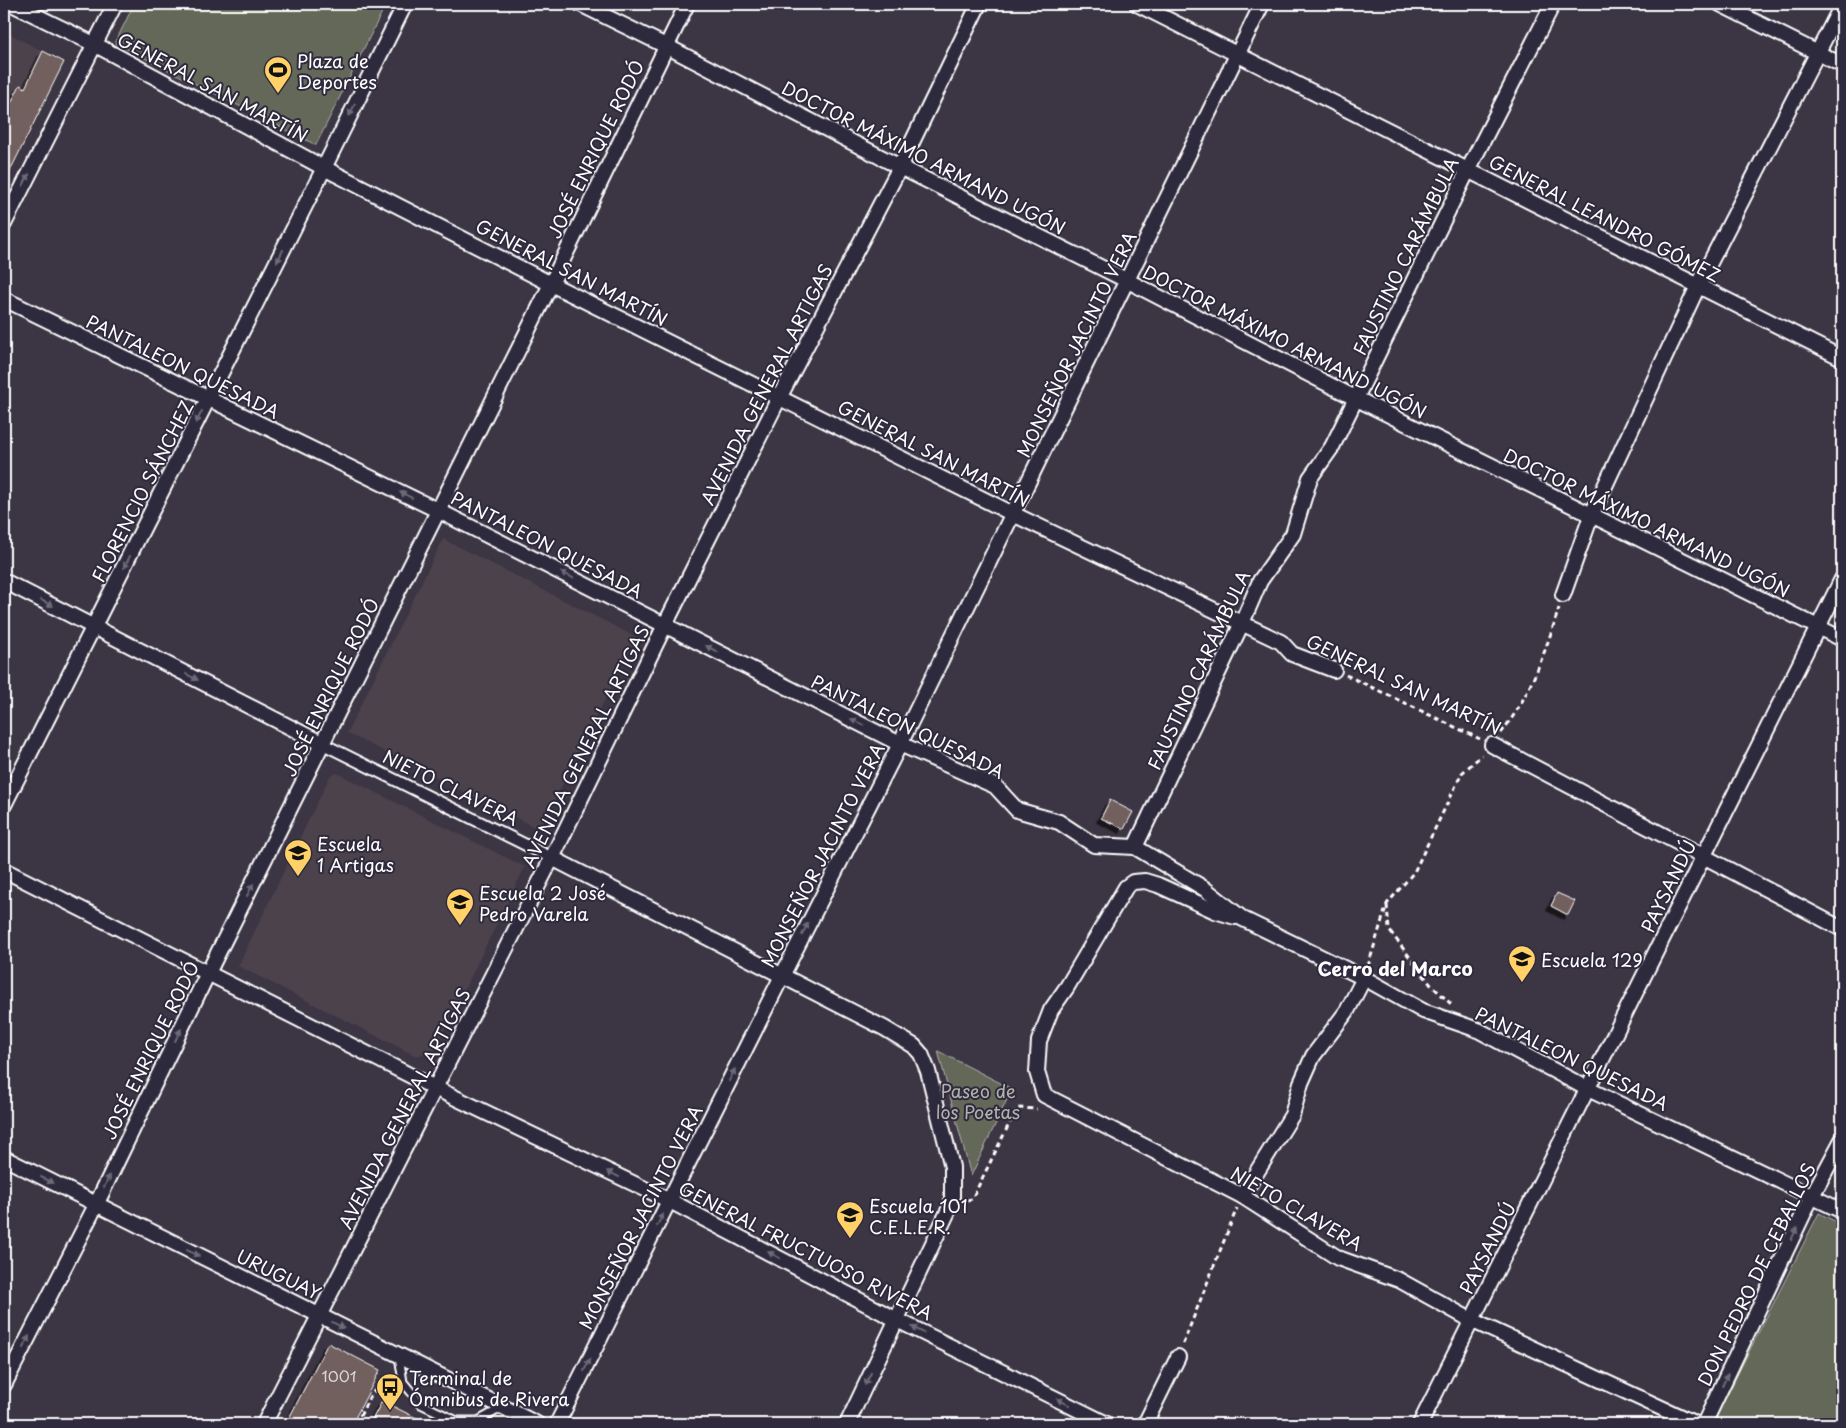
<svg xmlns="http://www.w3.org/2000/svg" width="1846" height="1428" font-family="'Playpen Sans',sans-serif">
<defs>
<filter id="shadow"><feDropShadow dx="-4.5" dy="4.5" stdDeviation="0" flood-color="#0009"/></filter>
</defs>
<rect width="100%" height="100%" fill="#3c3544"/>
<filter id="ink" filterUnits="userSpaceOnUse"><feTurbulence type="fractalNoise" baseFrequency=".02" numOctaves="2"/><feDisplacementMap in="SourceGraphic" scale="10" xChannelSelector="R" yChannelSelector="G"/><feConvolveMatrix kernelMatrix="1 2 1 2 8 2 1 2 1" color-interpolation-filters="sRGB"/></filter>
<g filter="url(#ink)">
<g fill="#4c424c">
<path d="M4,31L64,62L4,183Z"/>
<path d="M443,539L636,637L540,830L347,733Z"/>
<path d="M337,773L525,867L434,1051L416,1056L238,966L330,776Z"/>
</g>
<g fill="#646759" stroke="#b2b3ac">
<path d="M134,4H386L316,145L115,43Z"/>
<path d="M938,1051L1012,1089L971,1176Z"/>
<path d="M1819,1213L1842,1225V1424H1725L1715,1419Z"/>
</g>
<g fill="#72615f" stroke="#fff" filter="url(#shadow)">
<path d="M43,51L64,62L4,183V117L20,85L25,88Z"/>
<path d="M1110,800L1133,812L1124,829L1101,818Z"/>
<path d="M1557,893L1575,901L1568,915L1551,906Z"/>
<path d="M328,1343L380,1370L352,1424H286Z"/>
<path d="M382,1401L429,1424H375L371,1422Z"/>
</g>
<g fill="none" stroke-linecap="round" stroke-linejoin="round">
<g stroke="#fff" stroke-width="11">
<path id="service" d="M399,1356L403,1382L421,1404L457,1421H478L503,1407"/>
</g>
<g stroke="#fff" stroke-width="14">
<path id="pedestrian" d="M323,744L552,858"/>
</g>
<g stroke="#fff" stroke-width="18">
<g id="minor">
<path d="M12,4L94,44L324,168L551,284L1013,514L1281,642L1292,654L1334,670"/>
<path d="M580,4L666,46L900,167L1128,281L1355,398L1842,639"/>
<path d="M1137,4L1842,358"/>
<path d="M1720,4L1842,65"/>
<path d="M4,224L115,4"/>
<path d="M4,299L439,511L900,744L995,786L1017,810L1059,822L1094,845L1135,847L1205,889L1243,919L1364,978L1423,1011L1478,1030L1588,1089L1842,1211"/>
<path d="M4,581L323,744"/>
<path d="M1563,595L1591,516L1698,286L1842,5"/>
<path d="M1492,745L1842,929"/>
<path d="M4,805L324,168L405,4"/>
<path d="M1135,847L1242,623L1260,581L1293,534L1310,478L1332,447L1468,170L1553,4"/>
<path d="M552,858L884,1028L914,1046L921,1054L928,1071L952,1167V1203L847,1424"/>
<path d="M4,870L435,1088L670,1201L897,1320L1107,1424"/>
<path d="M1235,917L1215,911L1158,885L1145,881L1133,882L1126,887L1067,987L1051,1010L1039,1041L1037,1072L1044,1095L1242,1196L1338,1258L1399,1280L1471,1320L1696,1424"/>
<path d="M4,1158L537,1424"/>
<path d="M1242,1196L1292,1115L1301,1083L1313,1056L1347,1011L1364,978"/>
<path d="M4,1385L96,1205L208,973L551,284L687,4"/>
<path d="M264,1424L552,858L665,625L780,396L900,167L979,4"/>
<path d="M557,1424L782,976L900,744L1262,4"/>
<path d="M1145,1424L1178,1357"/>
<path d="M1420,1424L1842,579"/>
<path d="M1704,1424L1812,1196L1842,1140"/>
</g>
</g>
<g stroke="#fff" stroke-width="3" stroke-dasharray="5 4" stroke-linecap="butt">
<path d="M1346,675L1480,739"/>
<path d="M1501,733C1530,696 1545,653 1559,608"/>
<path d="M1387,905L1389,930L1431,985L1451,1004"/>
<path d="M1368,966L1387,904L1414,872L1462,773L1482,755"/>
<path d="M967,1200L972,1199L1017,1108L1037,1109"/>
<path d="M1183,1344L1237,1208"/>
<path d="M356,1424L371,1394L383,1383L392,1382"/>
</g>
<use href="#service" stroke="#2f2a3d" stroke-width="7"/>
<use href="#pedestrian" stroke="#2f2a3d" stroke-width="10"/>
<use href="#minor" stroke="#2f2a3d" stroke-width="14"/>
</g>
<defs><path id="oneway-solid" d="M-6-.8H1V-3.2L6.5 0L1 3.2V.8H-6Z" transform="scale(1.25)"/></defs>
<g fill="#6d6a77">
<use href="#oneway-solid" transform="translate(352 110) rotate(116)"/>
<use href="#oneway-solid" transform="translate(26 180) rotate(-63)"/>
<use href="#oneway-solid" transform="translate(280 256) rotate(117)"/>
<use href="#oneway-solid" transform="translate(199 417) rotate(117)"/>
<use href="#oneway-solid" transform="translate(406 495) rotate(-154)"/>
<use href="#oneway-solid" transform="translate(127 562) rotate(117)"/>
<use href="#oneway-solid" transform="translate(567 575) rotate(-153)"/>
<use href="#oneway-solid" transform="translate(47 603) rotate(27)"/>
<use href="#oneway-solid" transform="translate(712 649) rotate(-153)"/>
<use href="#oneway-solid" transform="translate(192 677) rotate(27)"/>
<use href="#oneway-solid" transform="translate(857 722) rotate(-153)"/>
<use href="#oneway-solid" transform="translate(250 890) rotate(-63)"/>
<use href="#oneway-solid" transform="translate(805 929) rotate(-63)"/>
<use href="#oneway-solid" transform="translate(178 1035) rotate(-64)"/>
<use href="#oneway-solid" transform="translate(732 1075) rotate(-64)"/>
<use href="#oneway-solid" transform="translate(613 1174) rotate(-154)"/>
<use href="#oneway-solid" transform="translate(47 1180) rotate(27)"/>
<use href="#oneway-solid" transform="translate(107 1181) rotate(-64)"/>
<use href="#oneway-solid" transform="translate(660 1220) rotate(-63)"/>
<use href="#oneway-solid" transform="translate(1794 1234) rotate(-65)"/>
<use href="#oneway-solid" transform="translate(193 1253) rotate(26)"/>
<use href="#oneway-solid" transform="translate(774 1255) rotate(-152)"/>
<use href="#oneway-solid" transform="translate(338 1325) rotate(27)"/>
<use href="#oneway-solid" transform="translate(918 1330) rotate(-153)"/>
<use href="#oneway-solid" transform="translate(26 1342) rotate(-63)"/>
<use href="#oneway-solid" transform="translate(587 1365) rotate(-63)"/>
<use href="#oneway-solid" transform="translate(868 1379) rotate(116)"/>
<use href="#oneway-solid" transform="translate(1725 1380) rotate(-65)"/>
<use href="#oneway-solid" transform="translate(1063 1402) rotate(-153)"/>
</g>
</g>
<defs>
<g id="stadium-pin" transform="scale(1.4375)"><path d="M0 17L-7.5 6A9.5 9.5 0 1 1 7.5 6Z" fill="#ffd166" stroke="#2f2a3d"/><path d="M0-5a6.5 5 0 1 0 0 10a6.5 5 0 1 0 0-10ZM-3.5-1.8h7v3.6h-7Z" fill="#111"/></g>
<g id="school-pin" transform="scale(1.4375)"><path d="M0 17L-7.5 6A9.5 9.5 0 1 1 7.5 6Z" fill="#ffd166" stroke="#2f2a3d"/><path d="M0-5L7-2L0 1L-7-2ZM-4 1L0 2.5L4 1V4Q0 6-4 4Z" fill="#111"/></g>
<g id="bus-pin" transform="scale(1.4375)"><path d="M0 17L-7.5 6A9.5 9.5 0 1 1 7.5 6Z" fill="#ffd166" stroke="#2f2a3d"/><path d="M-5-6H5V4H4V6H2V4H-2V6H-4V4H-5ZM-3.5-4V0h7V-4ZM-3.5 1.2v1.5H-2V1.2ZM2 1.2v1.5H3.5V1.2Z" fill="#111"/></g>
</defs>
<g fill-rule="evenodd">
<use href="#stadium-pin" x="278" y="70"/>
<use href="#school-pin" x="298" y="853"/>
<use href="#school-pin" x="460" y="902"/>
<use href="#school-pin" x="1522" y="959"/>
<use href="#school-pin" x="850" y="1215"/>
<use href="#bus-pin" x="390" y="1387"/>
</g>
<g text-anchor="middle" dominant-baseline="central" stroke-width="4" stroke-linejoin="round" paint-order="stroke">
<g font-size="15" fill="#dcd8d7">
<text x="339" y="1375">1001</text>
</g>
<g font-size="18" fill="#fff" stroke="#2f2a3d" text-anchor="start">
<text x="297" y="60">Plaza de<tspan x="297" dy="21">Deportes</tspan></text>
<text x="317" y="843">Escuela<tspan x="317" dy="21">1 Artigas</tspan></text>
<text x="479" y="892">Escuela 2 José<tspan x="479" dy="21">Pedro Varela</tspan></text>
<text x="1541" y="959">Escuela 129</text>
<text x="869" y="1205">Escuela 101<tspan x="869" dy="21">C.E.L.E.R.</tspan></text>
<text x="409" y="1377">Terminal de<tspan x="409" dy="21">Ómnibus de Rivera</tspan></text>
</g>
<g font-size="18" fill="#fff" stroke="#2f2a3d">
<text transform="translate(213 87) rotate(28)">GENERAL SAN MARTÍN</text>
<text transform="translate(595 149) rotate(-64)">JOSÉ ENRIQUE RODÓ</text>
<text transform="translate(924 157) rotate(27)">DOCTOR MÁXIMO ARMAND UGÓN</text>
<text transform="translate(1605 218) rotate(27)">GENERAL LEANDRO GÓMEZ</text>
<text transform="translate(1405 256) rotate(-64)">FAUSTINO CARÁMBULA</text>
<text transform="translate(572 272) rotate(27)">GENERAL SAN MARTÍN</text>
<text transform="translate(1285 341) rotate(27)">DOCTOR MÁXIMO ARMAND UGÓN</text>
<text transform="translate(1076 344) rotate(-64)">MONSEÑOR JACINTO VERA</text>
<text transform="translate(183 366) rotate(26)">PANTALEON QUESADA</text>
<text transform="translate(766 384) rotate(-63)">AVENIDA GENERAL ARTIGAS</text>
<text transform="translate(934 453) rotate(27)">GENERAL SAN MARTÍN</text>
<text transform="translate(142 491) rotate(-63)">FLORENCIO SÁNCHEZ</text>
<text transform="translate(1647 522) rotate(26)">DOCTOR MÁXIMO ARMAND UGÓN</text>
<text transform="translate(547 544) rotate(27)">PANTALEON QUESADA</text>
<text transform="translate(1198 670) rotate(-65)">FAUSTINO CARÁMBULA</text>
<text transform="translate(1404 684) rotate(25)">GENERAL SAN MARTÍN</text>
<text transform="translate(330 687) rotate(-64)">JOSÉ ENRIQUE RODÓ</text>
<text transform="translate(908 726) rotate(26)">PANTALEON QUESADA</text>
<text transform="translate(585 746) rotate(-64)">AVENIDA GENERAL ARTIGAS</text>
<text transform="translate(451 787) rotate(26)">NIETO CLAVERA</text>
<text transform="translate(822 855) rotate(-63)">MONSEÑOR JACINTO VERA</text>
<text transform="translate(1668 886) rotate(-64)">PAYSANDÚ</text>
<text transform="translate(150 1050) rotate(-64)">JOSÉ ENRIQUE RODÓ</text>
<text transform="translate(1572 1058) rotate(26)">PANTALEON QUESADA</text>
<text transform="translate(404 1108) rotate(-63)">AVENIDA GENERAL ARTIGAS</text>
<text transform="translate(1297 1208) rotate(30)">NIETO CLAVERA</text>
<text transform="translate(640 1217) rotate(-63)">MONSEÑOR JACINTO VERA</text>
<text transform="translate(1487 1248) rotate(-63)">PAYSANDÚ</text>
<text transform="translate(806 1250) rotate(27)">GENERAL FRUCTUOSO RIVERA</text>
<text transform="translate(279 1274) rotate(26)">URUGUAY</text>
<text transform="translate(1756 1274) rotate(-64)">DON PEDRO DE CEBALLOS</text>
</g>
<g font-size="18" fill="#b2b3ac" stroke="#2f2a3d">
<text x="978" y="1090">Paseo de<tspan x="978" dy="21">los Poetas</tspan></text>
</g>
<g font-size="19" font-weight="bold" fill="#fff" stroke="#2f2a3d">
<text x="1395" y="968">Cerro del Marco</text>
</g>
</g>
<rect width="1846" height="1428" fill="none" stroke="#2f2a3d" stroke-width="20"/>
<rect x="10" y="10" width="1826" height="1408" fill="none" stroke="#fff" stroke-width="2" filter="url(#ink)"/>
</svg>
